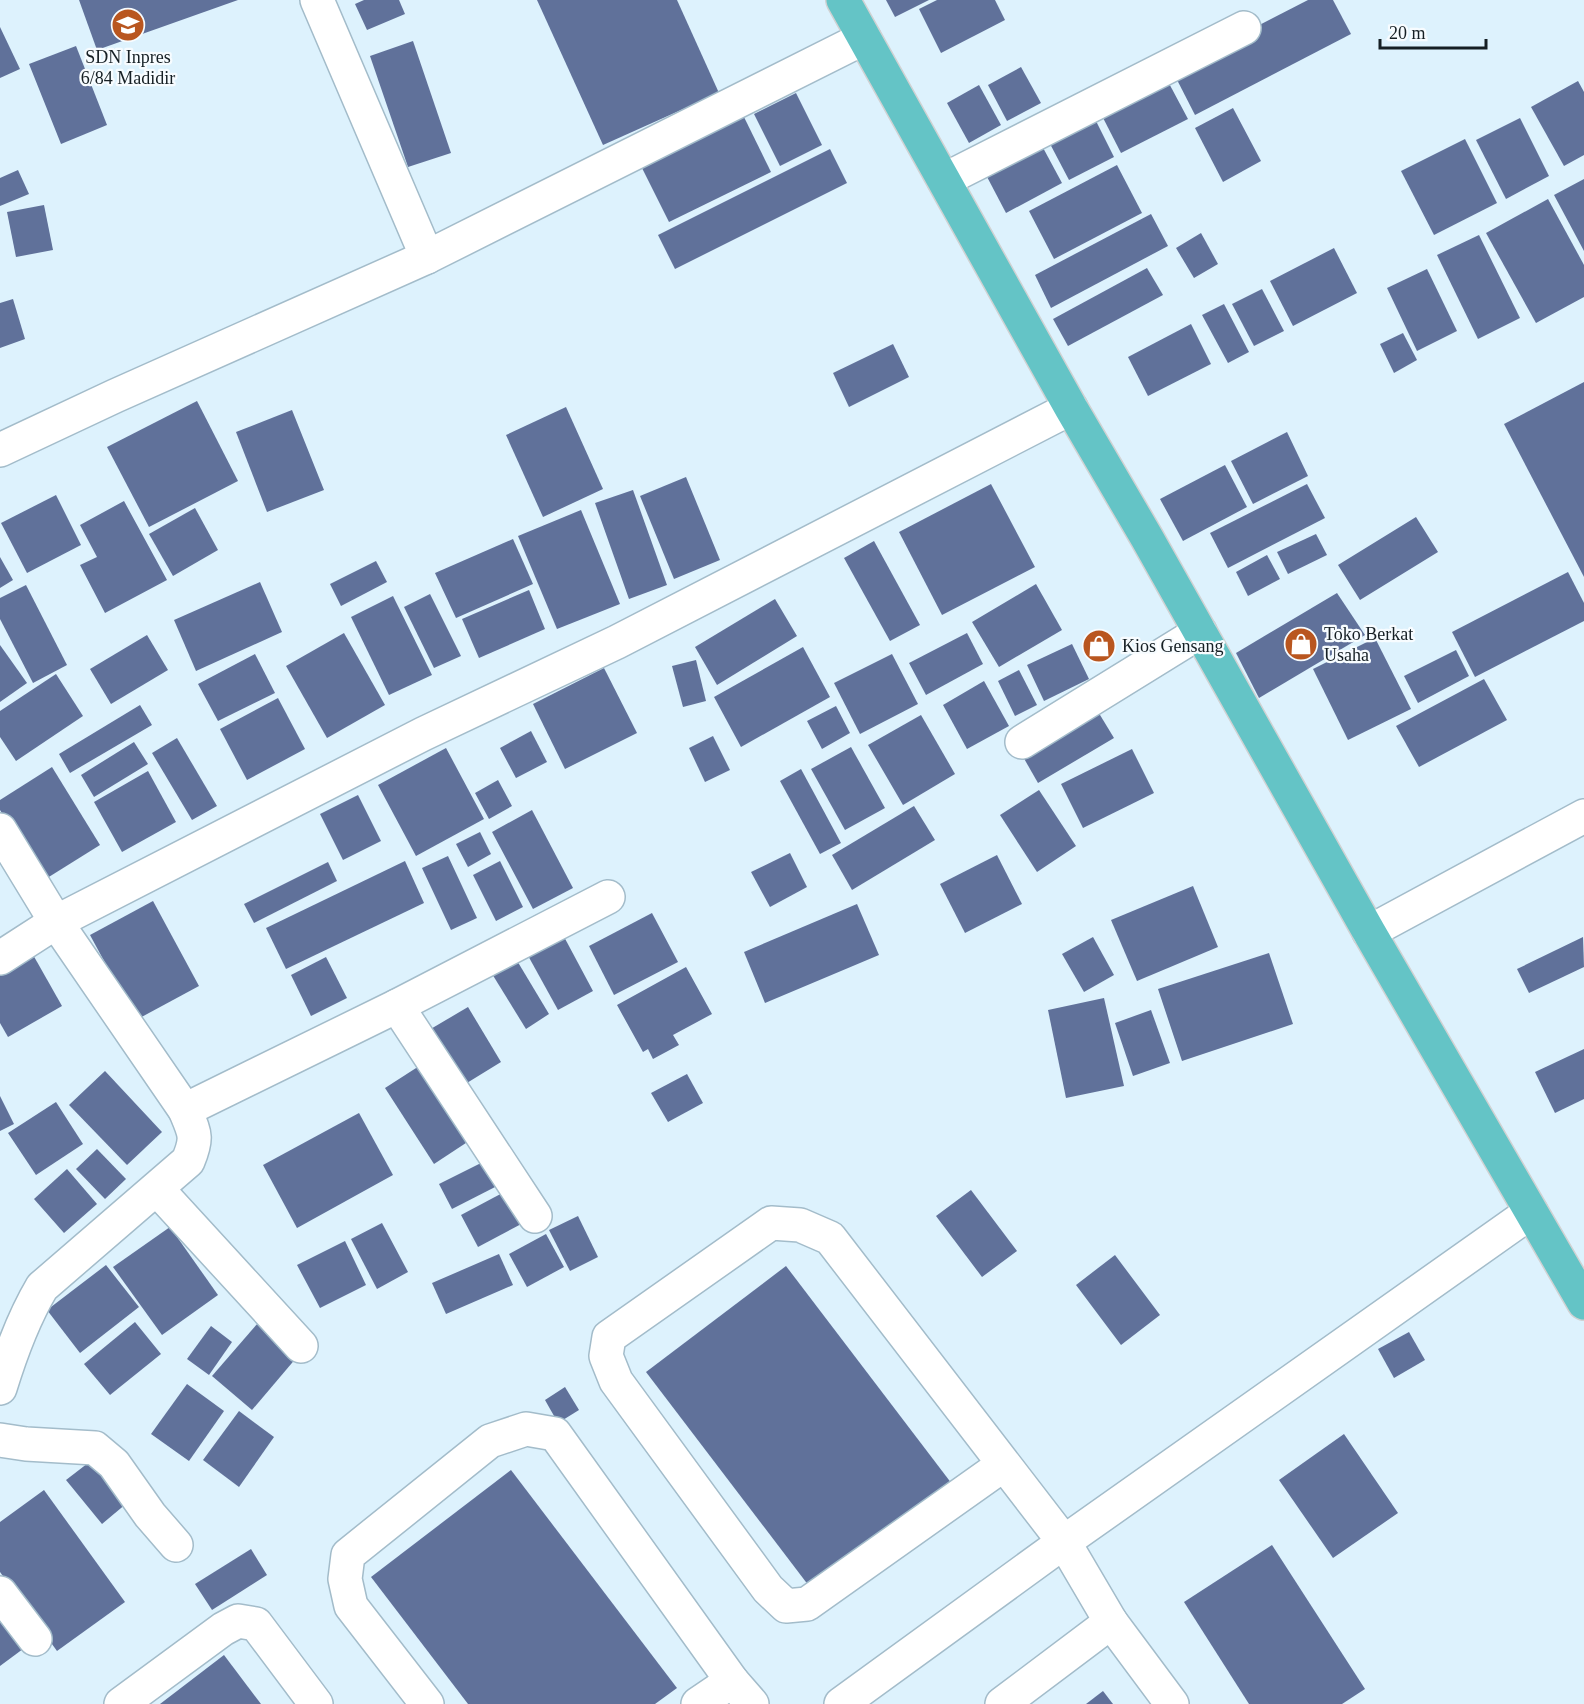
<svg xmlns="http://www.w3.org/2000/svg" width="1584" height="1704" font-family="'Times New Roman',serif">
<rect width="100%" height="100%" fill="#ddf2fd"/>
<g fill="#60719a">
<path d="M79,0H238L97,50Z"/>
<path d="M364,0H399L405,14L367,30L355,4Z"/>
<path d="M537,0H677L719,93L603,145Z"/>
<path d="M886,0H929L895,17Z"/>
<path d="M937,0H995L1005,20L941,53L919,9Z"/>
<path d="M1308,0H1333L1351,34L1195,115L1172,70Z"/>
<path d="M0,27L20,69L0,78Z"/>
<path d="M413,41L451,153L408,167L370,56Z"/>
<path d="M76,46L107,125L61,144L29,64Z"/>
<path d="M1021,67L1041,103L1007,121L988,85Z"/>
<path d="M1164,74L1188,119L1121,153L1098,108Z"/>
<path d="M1578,81L1584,92V155L1564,166L1531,107Z"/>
<path d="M979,85L1001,125L969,143L947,103Z"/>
<path d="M796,93L822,145L780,166L754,114Z"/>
<path d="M1233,108L1261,161L1223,182L1195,128Z"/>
<path d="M743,115L771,172L669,222L641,166Z"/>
<path d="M1094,117L1114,157L1069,180L1048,140Z"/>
<path d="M1520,118L1549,176L1506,199L1476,140Z"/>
<path d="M1465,139L1497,203L1434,235L1401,171Z"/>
<path d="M1041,144L1062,183L1006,213L985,173Z"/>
<path d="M830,149L847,183L675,269L658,235Z"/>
<path d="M1117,165L1142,213L1054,259L1029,211Z"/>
<path d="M18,170L29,194L0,206V178Z"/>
<path d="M1584,179V251L1554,195Z"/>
<path d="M1548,199L1584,265V297L1536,323L1486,233Z"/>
<path d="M44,205L53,250L16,257L7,212Z"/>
<path d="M1151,214L1168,246L1051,308L1035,275Z"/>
<path d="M1201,233L1218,264L1194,278L1176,248Z"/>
<path d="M1479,235L1520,318L1478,339L1437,255Z"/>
<path d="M1334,248L1357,293L1293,326L1270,281Z"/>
<path d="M1147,268L1163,295L1068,346L1053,319Z"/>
<path d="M1427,269L1457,331L1417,351L1387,288Z"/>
<path d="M1262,289L1284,331L1254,346L1232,304Z"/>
<path d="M13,299L25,339L0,348V303Z"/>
<path d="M1224,304L1249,352L1228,363L1202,315Z"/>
<path d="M1191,324L1211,364L1148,396L1128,357Z"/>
<path d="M1403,333L1417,360L1394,373L1380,344Z"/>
<path d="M893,344L909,377L849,407L833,373Z"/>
<path d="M1584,382V577L1504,424Z"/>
<path d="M197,401L238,481L149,527L107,447Z"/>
<path d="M566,407L603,489L543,517L506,435Z"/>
<path d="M292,410L324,490L267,512L236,432Z"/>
<path d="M1287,432L1308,476L1253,504L1231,461Z"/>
<path d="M1225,465L1247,507L1183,541L1160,499Z"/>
<path d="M686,477L720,560L674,579L640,496Z"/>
<path d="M991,484L1035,567L942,615L899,532Z"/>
<path d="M1307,484L1325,518L1228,568L1210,533Z"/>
<path d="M633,490L667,585L629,599L595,503Z"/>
<path d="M56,495L81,545L27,573L1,523Z"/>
<path d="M124,501L167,580L105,613L80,565L97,557L80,525Z"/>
<path d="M195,508L218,550L173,576L149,534Z"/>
<path d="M581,510L620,604L557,629L518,536Z"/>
<path d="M1416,517L1438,552L1360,600L1338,565Z"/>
<path d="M1316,534L1327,555L1288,574L1277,552Z"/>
<path d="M513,539L533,584L456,618L435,573Z"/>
<path d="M874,541L920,625L890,641L844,558Z"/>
<path d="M1267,555L1280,579L1248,596L1236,572Z"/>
<path d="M0,557L13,580L0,588Z"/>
<path d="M376,561L387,582L341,606L330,584Z"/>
<path d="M1568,572L1584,603V621L1475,677L1452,632Z"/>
<path d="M260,582L282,632L196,671L174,620Z"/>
<path d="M1036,584L1062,630L999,667L972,622Z"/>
<path d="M26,585L67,665L33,683L0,619V598Z"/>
<path d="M529,590L545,629L479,658L462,619Z"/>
<path d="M1337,593L1365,635L1259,698L1236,653Z"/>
<path d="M430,594L461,656L434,668L404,607Z"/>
<path d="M393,596L432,675L389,695L351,617Z"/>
<path d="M775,599L797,636L717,685L695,647Z"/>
<path d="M344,633L385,705L327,738L286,666Z"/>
<path d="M967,633L983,664L926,695L909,663Z"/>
<path d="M147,635L168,670L111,704L90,669Z"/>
<path d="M1375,638L1411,709L1348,740L1313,669Z"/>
<path d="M1072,644L1089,679L1044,701L1027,665Z"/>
<path d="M0,645L27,683L0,702Z"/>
<path d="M803,647L830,697L741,747L714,697Z"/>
<path d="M1456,650L1469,676L1418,703L1404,676Z"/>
<path d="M255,654L275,693L218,721L198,684Z"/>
<path d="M892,654L918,704L860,734L834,683Z"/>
<path d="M696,660L706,701L683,707L672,666Z"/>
<path d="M604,668L637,733L565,769L533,704Z"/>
<path d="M1019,670L1037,705L1015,716L998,681Z"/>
<path d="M56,674L83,716L16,761L0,737V711Z"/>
<path d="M1484,679L1507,720L1419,767L1396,726Z"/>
<path d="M984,681L1009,726L967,749L943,705Z"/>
<path d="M278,698L305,749L247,780L220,729Z"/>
<path d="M140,705L152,725L70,773L59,754Z"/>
<path d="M836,706L850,733L822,749L807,721Z"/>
<path d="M1097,710L1114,738L1038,783L1022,755Z"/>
<path d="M921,715L955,774L903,805L868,745Z"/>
<path d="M531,731L547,762L516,778L500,748Z"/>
<path d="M713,736L730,770L705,782L689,748Z"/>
<path d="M177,738L217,806L192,820L152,753Z"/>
<path d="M134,742L148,764L94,797L81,775Z"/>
<path d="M851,747L885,808L845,830L811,769Z"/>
<path d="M446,748L484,819L416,856L378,785Z"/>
<path d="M1132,749L1154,793L1083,828L1061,784Z"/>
<path d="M52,767L100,845L44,880L0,810V800Z"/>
<path d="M801,769L841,843L820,854L780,781Z"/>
<path d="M148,771L176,822L122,852L94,802Z"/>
<path d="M498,780L512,806L489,819L475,793Z"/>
<path d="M1039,790L1076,846L1037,872L1000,815Z"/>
<path d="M358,795L381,841L343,860L320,814Z"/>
<path d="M914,806L935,840L852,890L832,855Z"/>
<path d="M532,810L573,888L533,909L492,832Z"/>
<path d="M480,832L491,854L468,867L456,844Z"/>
<path d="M790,853L807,887L770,907L751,872Z"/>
<path d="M997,855L1022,904L965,933L940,884Z"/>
<path d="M448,856L477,918L451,930L422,868Z"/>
<path d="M405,861L424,903L286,969L266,928Z"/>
<path d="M500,861L523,907L496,921L473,875Z"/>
<path d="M328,862L337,881L254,923L244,904Z"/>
<path d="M1193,886L1218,947L1137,981L1111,920Z"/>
<path d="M153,901L199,986L136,1020L90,935Z"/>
<path d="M857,904L879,955L765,1003L744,952Z"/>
<path d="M652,913L678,962L614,995L589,946Z"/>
<path d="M562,933L593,991L558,1010L526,952Z"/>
<path d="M1093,937L1114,975L1084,992L1062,954Z"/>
<path d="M1583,937L1584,967L1529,993L1517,969Z"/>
<path d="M32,953L62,1006L8,1037L0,1023V971Z"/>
<path d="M1269,953L1293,1024L1182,1061L1158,989Z"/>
<path d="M513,954L549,1014L526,1029L489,969Z"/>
<path d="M326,957L347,998L311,1016L291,975Z"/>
<path d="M686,967L712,1014L673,1035L679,1045L653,1059L648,1049L643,1052L617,1005Z"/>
<path d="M1104,998L1124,1086L1066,1098L1048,1010Z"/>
<path d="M468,1007L501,1062L462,1086L429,1030Z"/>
<path d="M1151,1010L1170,1063L1133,1076L1115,1023Z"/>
<path d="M1584,1049V1099L1555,1113L1535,1072Z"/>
<path d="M427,1061L475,1137L434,1164L385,1088Z"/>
<path d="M105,1071L162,1132L127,1165L69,1105Z"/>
<path d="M687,1074L703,1103L668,1122L651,1093Z"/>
<path d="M0,1096L14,1124L0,1131Z"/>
<path d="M56,1102L83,1144L36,1175L8,1133Z"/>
<path d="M359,1113L393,1175L297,1228L263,1165Z"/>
<path d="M97,1149L126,1179L105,1199L76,1169Z"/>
<path d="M487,1160L499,1185L452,1209L439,1184Z"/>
<path d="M67,1169L97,1204L64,1233L34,1199Z"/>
<path d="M508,1190L525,1222L478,1247L461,1215Z"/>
<path d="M971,1190L1017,1251L982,1277L936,1216Z"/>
<path d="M578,1216L598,1257L570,1271L549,1230Z"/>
<path d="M382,1223L408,1272L377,1289L351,1239Z"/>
<path d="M170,1227L218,1295L162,1335L113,1267Z"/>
<path d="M546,1234L564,1267L527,1287L509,1254Z"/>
<path d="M345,1241L366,1285L320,1308L297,1265Z"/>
<path d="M499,1254L513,1285L446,1314L432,1283Z"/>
<path d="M1115,1255L1160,1315L1121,1345L1076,1285Z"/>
<path d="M106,1265L139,1307L80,1353L47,1310Z"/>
<path d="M786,1266L952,1484L812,1590L646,1372Z"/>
<path d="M135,1322L161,1354L110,1395L84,1364Z"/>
<path d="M258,1323L297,1357L252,1410L212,1376Z"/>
<path d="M211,1326L232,1342L209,1375L187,1359Z"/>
<path d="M1409,1332L1425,1360L1394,1378L1378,1349Z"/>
<path d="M187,1384L224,1411L189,1461L151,1434Z"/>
<path d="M565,1387L579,1410L558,1423L545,1400Z"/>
<path d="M239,1411L274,1437L239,1487L203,1460Z"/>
<path d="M1344,1434L1398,1513L1333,1558L1279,1480Z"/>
<path d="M92,1460L127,1503L102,1524L66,1480Z"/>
<path d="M511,1470L677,1688L655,1704H468L371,1577Z"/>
<path d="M44,1490L125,1602L57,1651L0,1572V1522Z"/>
<path d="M1272,1545L1365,1689L1342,1704H1249L1184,1602Z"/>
<path d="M251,1549L267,1575L212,1610L195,1584Z"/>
<path d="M0,1609L27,1646L0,1666Z"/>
<path d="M224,1655L261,1704H160Z"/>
<path d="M1103,1691L1113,1704H1086Z"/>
</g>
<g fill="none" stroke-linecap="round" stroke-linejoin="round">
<g stroke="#a3bcca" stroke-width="36">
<g id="minor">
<path d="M317,0L427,257"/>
<path d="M944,180L1244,28"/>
<path d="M0,450L115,396L427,257L864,38"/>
<path d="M1022,742L1200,632"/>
<path d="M0,830L56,922L185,1110C195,1134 198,1137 188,1161L42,1287C23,1319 11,1352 0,1388"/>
<path d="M1369,932L1584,816"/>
<path d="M0,958L56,922L423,734L617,642L1071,408"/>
<path d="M397,1006L535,1216"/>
<path d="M185,1110L397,1006L608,897"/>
<path d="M157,1189L301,1346"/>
<path d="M0,1440L26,1444L95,1448L114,1464L150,1515L176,1545"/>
<path d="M1003,1465L807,1604L786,1606L768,1589L616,1381L606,1356L609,1337L771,1223L800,1225L830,1238L1064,1542L1111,1622L1172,1704"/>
<path d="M0,1593L35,1639"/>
<path d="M121,1704L223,1629L238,1621L256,1624L316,1704"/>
<path d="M427,1704L351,1606L345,1579L348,1555L490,1441L526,1429L555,1434L732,1681L752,1704"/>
<path d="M698,1704L732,1681"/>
<path d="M841,1704L1064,1542L1531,1212"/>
<path d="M1002,1704L1111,1622"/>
</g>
</g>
<g stroke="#d0d2d3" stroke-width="36">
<path id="highway" d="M843,0L1071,408L1147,538L1369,932L1584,1303"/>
</g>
<use href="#minor" stroke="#fff" stroke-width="33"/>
<use href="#highway" stroke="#64c4c6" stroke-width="33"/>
</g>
<defs>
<g id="school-disc" transform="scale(1.725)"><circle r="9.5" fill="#b9561f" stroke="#f7fcff"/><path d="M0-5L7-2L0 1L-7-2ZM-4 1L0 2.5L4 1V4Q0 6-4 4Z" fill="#fff"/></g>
<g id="shop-disc" transform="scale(1.725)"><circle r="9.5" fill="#b9561f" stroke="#f7fcff"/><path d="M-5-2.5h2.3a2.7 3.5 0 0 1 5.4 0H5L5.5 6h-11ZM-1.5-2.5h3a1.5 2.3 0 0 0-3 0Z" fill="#fff"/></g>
</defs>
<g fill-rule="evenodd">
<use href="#school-disc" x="128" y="25"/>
<use href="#shop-disc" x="1301" y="644"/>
<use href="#shop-disc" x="1099" y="646"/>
</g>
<g text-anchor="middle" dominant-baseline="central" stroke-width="4.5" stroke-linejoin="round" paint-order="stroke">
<g font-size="18" fill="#151f24" stroke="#f7fcff" text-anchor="start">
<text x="128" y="57" text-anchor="middle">SDN Inpres<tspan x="128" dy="21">6/84 Madidir</tspan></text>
<text x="1324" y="634">Toko Berkat<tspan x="1324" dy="21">Usaha</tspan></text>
<text x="1122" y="646">Kios Gensang</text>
</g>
</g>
<path d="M1380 39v9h106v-9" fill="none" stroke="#151f24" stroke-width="3"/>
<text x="1389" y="39" font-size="18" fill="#151f24" stroke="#f7fcff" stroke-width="4.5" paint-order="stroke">20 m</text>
</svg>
